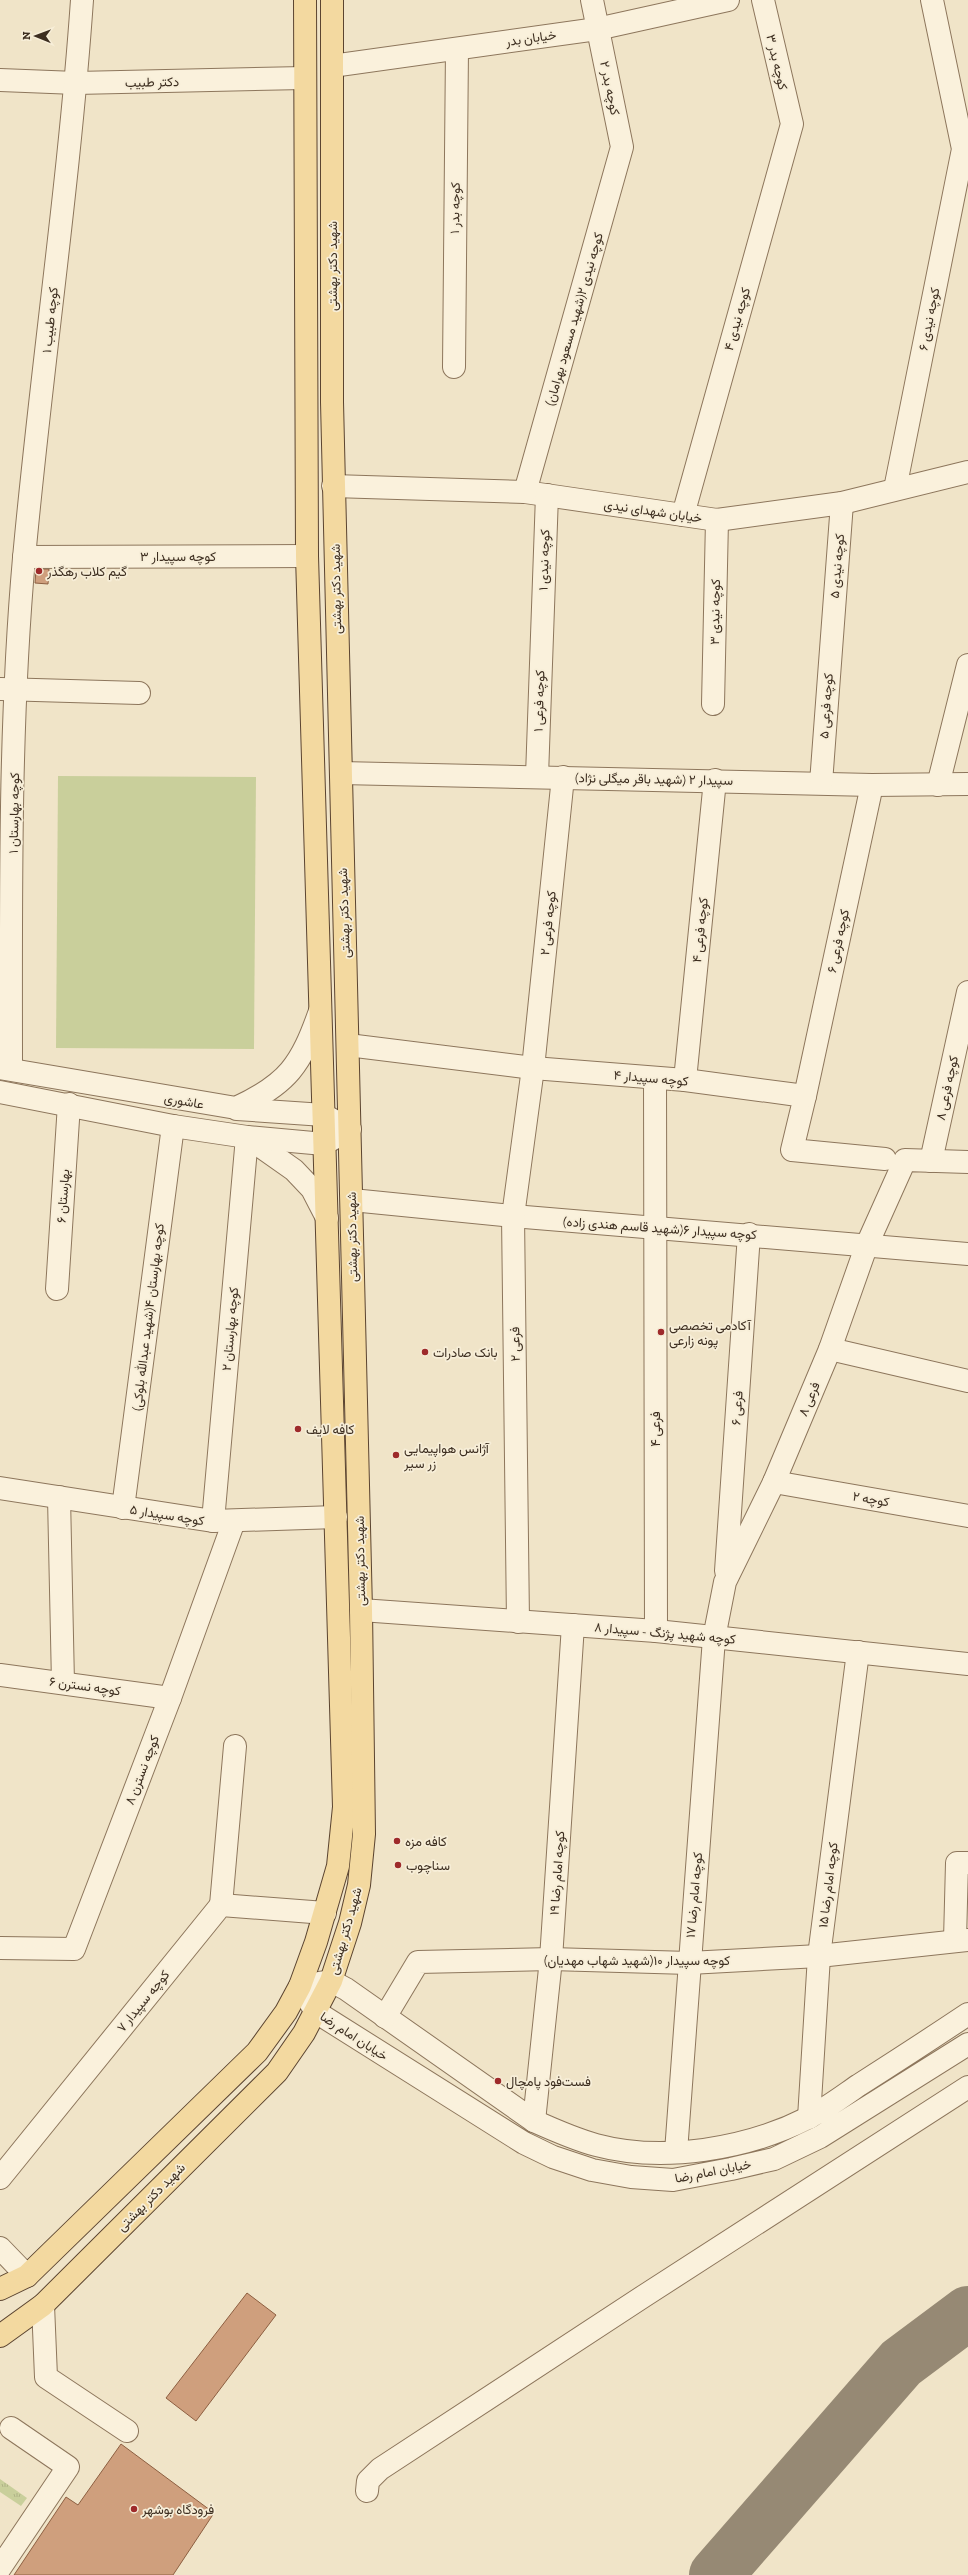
<svg xmlns="http://www.w3.org/2000/svg" width="968" height="2575" font-family="'Zilla Slab',Vazirmatn,serif">
<defs>
<pattern id="grass-tufts" width="24" height="20" patternUnits="userSpaceOnUse"><rect width="24" height="20" fill="#c9cf9b"/><path d="M3 7l-1-3M5 7V3M7 7l1-3M15 17l-1-3M17 17v-4M19 17l1-3" fill="none" stroke="#aeb285"/></pattern>
</defs>
<rect width="100%" height="100%" fill="#f0e4c8"/>
<path fill="url(#grass-tufts)" d="M0,2479L27,2498L21,2506L0,2492Z"/>
<path fill="#c9cf9b" d="M58,776L256,777L254,1049L56,1048Z"/>
<g fill="none" stroke-linecap="round" stroke-linejoin="round">
<path stroke="#968974" stroke-width="54" d="M716,2575L901,2363L968,2313"/>
</g>
<g fill="#cf9f7d" stroke="#8d5f41">
<path d="M36,569H49L48,584L35,583Z"/>
<path d="M247,2293L276,2315L196,2421L166,2398Z"/>
<path d="M121,2444L214,2513L173,2575H14L66,2497L78,2505Z"/>
</g>
<g fill="none" stroke-linecap="round" stroke-linejoin="round">
<g stroke="#8d765c" stroke-width="24">
<g id="minor">
<path d="M332,66L597,29L728,0"/>
<path d="M0,80L76,83L304,78"/>
<path d="M454,367L457,49"/>
<path d="M333,486L525,492L717,520L842,503L968,472"/>
<path d="M895,489L963,149L932,0"/>
<path d="M525,492L622,147L592,0"/>
<path d="M683,515L792,124L763,0"/>
<path d="M24,557L307,556"/>
<path d="M1,689L139,693"/>
<path d="M713,704L717,520"/>
<path d="M341,773L872,785L968,784"/>
<path d="M537,776L547,495"/>
<path d="M821,783L842,503"/>
<path d="M938,785L968,665"/>
<path d="M348,1045L533,1068L685,1080L805,1096L792,1150L885,1159"/>
<path d="M0,1068L236,1108C288,1084 301,1065 320,1011"/>
<path d="M11,1069C11,899 9,727 24,558C41,371 69,186 82,0"/>
<path d="M655,1078L656,1631"/>
<path d="M685,1080L715,780"/>
<path d="M0,1092L173,1126L247,1137L294,1170L312,1189L327,1218"/>
<path d="M805,1096L872,785"/>
<path d="M237,1109L324,1115L340,1124"/>
<path d="M931,1161L968,992"/>
<path d="M352,1200L513,1216L968,1254"/>
<path d="M57,1289L69,1104"/>
<path d="M830,1349L968,1381"/>
<path d="M774,1482L968,1516"/>
<path d="M0,1488L213,1521L336,1517"/>
<path d="M59,1497L63,1683"/>
<path d="M123,1508L173,1126"/>
<path d="M213,1521L247,1137L324,1144L350,1129"/>
<path d="M726,1571L749,1234"/>
<path d="M361,1610L656,1631L968,1664"/>
<path d="M518,1622L513,1216L533,1068L563,777"/>
<path d="M0,1675L170,1698"/>
<path d="M221,1905L235,1746"/>
<path d="M955,1940L957,1863H968"/>
<path d="M0,1948L74,1949L170,1698L234,1521"/>
<path d="M968,2014C932,2038 895,2062 859,2085C843,2096 826,2109 808,2118C747,2149 663,2163 596,2145C574,2139 554,2130 534,2121L346,1989L331,1981L300,1986L316,2012L524,2143L553,2157L592,2170L631,2177L673,2180L731,2169L774,2159L820,2137L968,2044"/>
<path d="M385,2017L418,1962L551,1959L689,1963L819,1956L968,1940"/>
<path d="M809,2118L819,1956L858,1652"/>
<path d="M534,2121L551,1959L573,1625"/>
<path d="M676,2152L714,1638L725,1582L774,1482L830,1349L866,1247L905,1160L968,1162"/>
<path d="M0,2178L221,1905L325,1913"/>
<path d="M0,2248L27,2276"/>
<path d="M43,2305L46,2377L127,2431"/>
<path d="M367,2491L368,2481L380,2469L644,2296L968,2087"/>
<path d="M0,2568L68,2467L11,2428"/>
</g>
</g>
<g stroke="#5b4430" stroke-width="24">
<g id="major">
<path d="M0,2289L27,2276L257,2052L286,2012L300,1986L316,1942L338,1866L344,1807L307,556L305,0"/>
<path d="M0,2336L43,2305L277,2072L304,2033L331,1981L350,1923L359,1885L364,1834L361,1610L332,402V0"/>
</g>
</g>
<use href="#minor" stroke="#faf1dc" stroke-width="22"/>
<use href="#major" stroke="#f3d9a0" stroke-width="22"/>
</g>
<g fill="#9e2a2b" stroke="#f7eed8" stroke-width="1.5">
<circle cx="39" cy="571" r="4"/>
<circle cx="661" cy="1332" r="4"/>
<circle cx="425" cy="1352" r="4"/>
<circle cx="298" cy="1429" r="4"/>
<circle cx="396" cy="1455" r="4"/>
<circle cx="397" cy="1841" r="4"/>
<circle cx="398" cy="1865" r="4"/>
<circle cx="498" cy="2081" r="4"/>
<circle cx="134" cy="2509" r="4"/>
</g>
<g text-anchor="middle" dominant-baseline="central" stroke-width="3.5" stroke-linejoin="round" paint-order="stroke">
<g font-size="13" fill="#3d2e20" stroke="#f7eed8">
<text transform="translate(531 38) rotate(-8)">خیابان بدر</text>
<text transform="translate(777 62) rotate(77)">کوچه بدر ۳</text>
<text transform="translate(152 82) rotate(-1)">دکتر طبیب</text>
<text transform="translate(610 88) rotate(78)">کوچه بدر ۲</text>
<text transform="translate(455 208) rotate(-89)">کوچه بدر ۱</text>
<text transform="translate(332 266) rotate(-90)">شهید دکتر بهشتی</text>
<text transform="translate(574 319) rotate(-74)">کوچه نیدی ۲(شهید مسعود بهرامان)</text>
<text transform="translate(737 319) rotate(-74)">کوچه نیدی ۴</text>
<text transform="translate(929 319) rotate(-79)">کوچه نیدی ۶</text>
<text transform="translate(50 320) rotate(-84)">کوچه طبیب ۱</text>
<text transform="translate(653 511) rotate(8)">خیابان شهدای نیدی</text>
<text x="178" y="556">کوچه سپیدار ۳</text>
<text transform="translate(544 560) rotate(-88)">کوچه نیدی ۱</text>
<text transform="translate(837 566) rotate(-85)">کوچه نیدی ۵</text>
<text transform="translate(336 589) rotate(-91)">شهید دکتر بهشتی</text>
<text transform="translate(715 612) rotate(-89)">کوچه نیدی ۳</text>
<text transform="translate(539 701) rotate(-88)">کوچه فرعی ۱</text>
<text transform="translate(826 706) rotate(-86)">کوچه فرعی ۵</text>
<text transform="translate(654 779) rotate(1)">سپیدار ۲ (شهید باقر میگلی نژاد)</text>
<text transform="translate(14 813) rotate(-89)">کوچه بهارستان ۱</text>
<text transform="translate(344 913) rotate(-92)">شهید دکتر بهشتی</text>
<text transform="translate(548 923) rotate(-84)">کوچه فرعی ۲</text>
<text transform="translate(700 930) rotate(-84)">کوچه فرعی ۴</text>
<text transform="translate(838 941) rotate(-78)">کوچه فرعی ۶</text>
<text transform="translate(651 1078) rotate(5)">کوچه سپیدار ۴</text>
<text transform="translate(947 1088) rotate(-78)">کوچه فرعی ۸</text>
<text transform="translate(184 1101) rotate(10)">عاشوری</text>
<text transform="translate(63 1196) rotate(-86)">بهارستان ۶</text>
<text transform="translate(660 1228) rotate(4)">کوچه سپیدار ۶(شهید قاسم هندی زاده)</text>
<text transform="translate(352 1237) rotate(-91)">شهید دکتر بهشتی</text>
<text transform="translate(148 1317) rotate(-83)">کوچه بهارستان ۴(شهید عبدالله بلوکی)</text>
<text transform="translate(230 1329) rotate(-85)">کوچه بهارستان ۲</text>
<text transform="translate(515 1344) rotate(-91)">فرعی ۲</text>
<text transform="translate(809 1399) rotate(-67)">فرعی ۸</text>
<text transform="translate(737 1408) rotate(-86)">فرعی ۶</text>
<text transform="translate(655 1429) rotate(-90)">فرعی ۴</text>
<text transform="translate(871 1499) rotate(10)">کوچه ۲</text>
<text transform="translate(167 1515) rotate(9)">کوچه سپیدار ۵</text>
<text transform="translate(360 1561) rotate(-91)">شهید دکتر بهشتی</text>
<text transform="translate(665 1633) rotate(5)">کوچه شهید پژنگ - سپیدار ۸</text>
<text transform="translate(85 1686) rotate(8)">کوچه نسترن ۶</text>
<text transform="translate(142 1770) rotate(-69)">کوچه نسترن ۸</text>
<text transform="translate(557 1873) rotate(-86)">کوچه امام رضا ۱۹</text>
<text transform="translate(828 1885) rotate(-83)">کوچه امام رضا ۱۵</text>
<text transform="translate(694 1895) rotate(-85)">کوچه امام رضا ۱۷</text>
<text transform="translate(345 1931) rotate(-74)">شهید دکتر بهشتی</text>
<text x="637" y="1960">کوچه سپیدار ۱۰(شهید شهاب مهدیان)</text>
<text transform="translate(143 2001) rotate(-51)">کوچه سپیدار ۷</text>
<text transform="translate(354 2036) rotate(33)">خیابان امام رضا</text>
<text transform="translate(713 2171) rotate(-11)">خیابان امام رضا</text>
<text transform="translate(151 2197) rotate(-45)">شهید دکتر بهشتی</text>
</g>
<g font-size="13" fill="#3d2e20" stroke="#f7eed8" text-anchor="start">
<text x="47" y="571">گیم کلاب رهگذر</text>
<text x="669" y="1325">آکادمی تخصصی<tspan x="669" dy="15">پونه زارعی</tspan></text>
<text x="433" y="1352">بانک صادرات</text>
<text x="306" y="1429">کافه لایف</text>
<text x="404" y="1448">آژانس هواپیمایی<tspan x="404" dy="15">زر سیر</tspan></text>
<text x="405" y="1841">کافه مزه</text>
<text x="406" y="1865">سناچوب</text>
<text x="506" y="2081">فست‌فود پامچال</text>
<text x="142" y="2509">فرودگاه بوشهر</text>
</g>
</g>
<g transform="translate(36 36) rotate(271)" stroke="#f7eed8" stroke-width="3" paint-order="stroke">
<path d="M0-3L7 15L0 10L-7 15Z" fill="#3d2e20"/>
<text y="-6" font-size="11" font-weight="bold" text-anchor="middle" fill="#3d2e20">N</text>
</g>
</svg>
